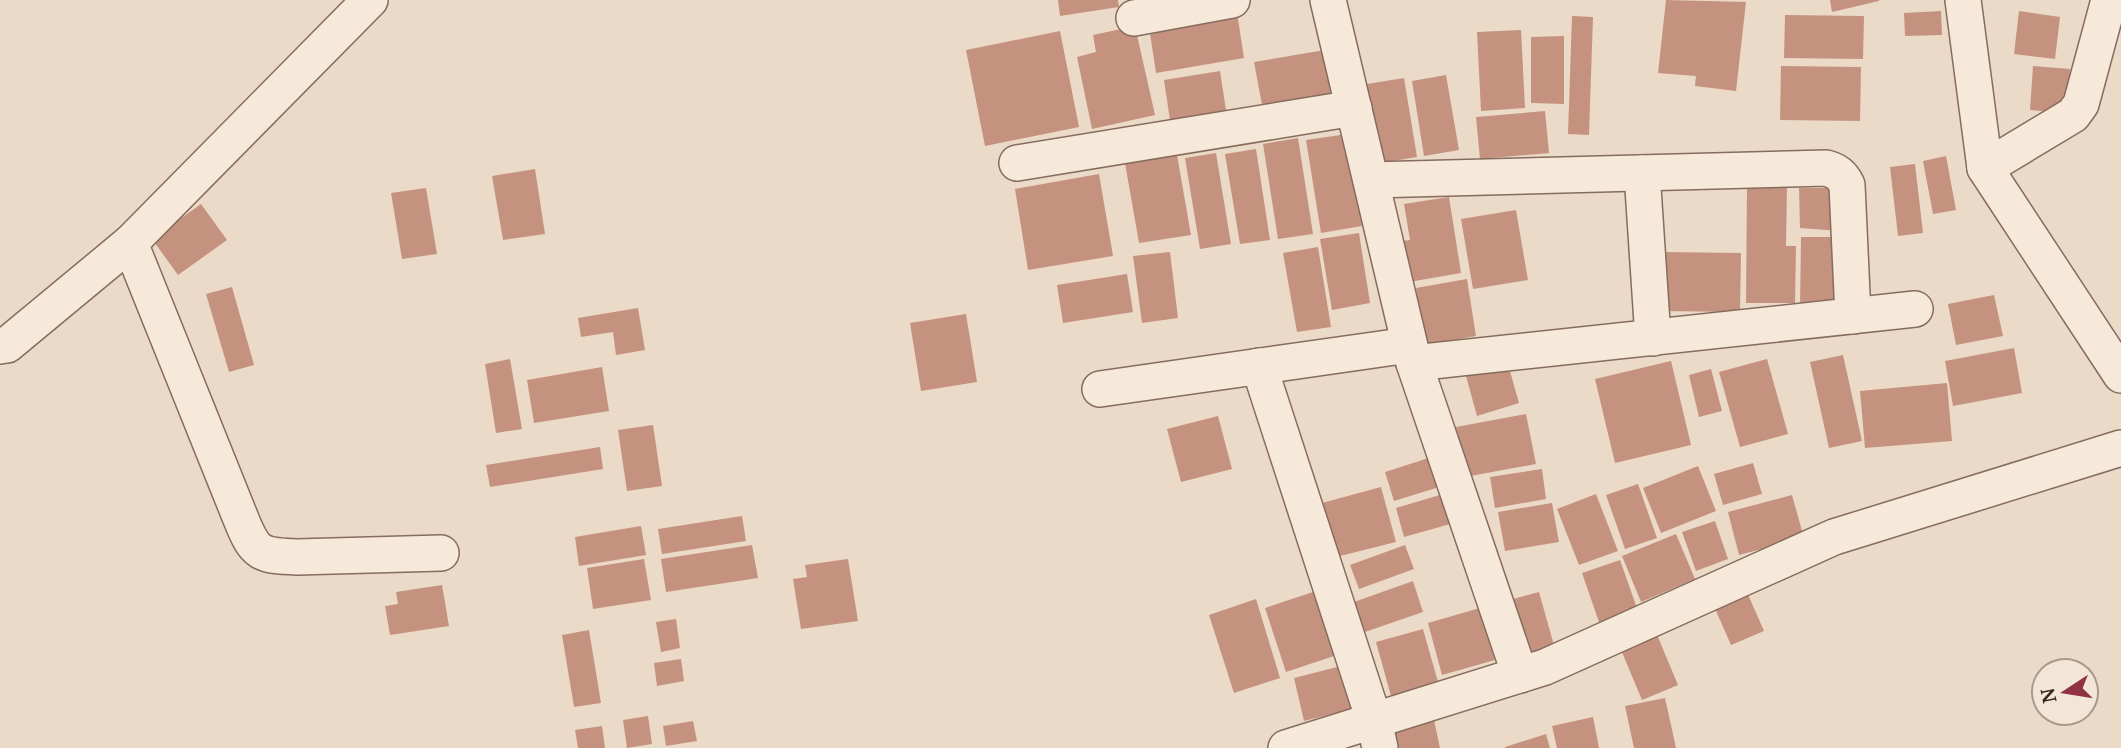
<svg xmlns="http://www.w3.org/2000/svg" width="2121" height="748" font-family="'Noto Serif',serif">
<rect width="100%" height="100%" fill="#ebdac7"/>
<g fill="#c69280">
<path d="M1058,0H1118L1119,7L1060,16Z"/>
<path d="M1666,0L1746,2L1736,91L1695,86L1696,76L1658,73Z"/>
<path d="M1830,0H1879V1L1832,12Z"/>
<path d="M1236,6L1244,58L1156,73L1148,20Z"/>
<path d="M1941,11L1942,35L1905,36L1904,13Z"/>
<path d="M2019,11L2060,17L2055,59L2014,54Z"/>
<path d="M1785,15L1864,16L1863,59L1784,58Z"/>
<path d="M1572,16L1593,17L1589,135L1568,134Z"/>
<path d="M1135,26L1155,115L1092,129L1077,57L1096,52L1093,35Z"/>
<path d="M1521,30L1525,108L1481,111L1477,32Z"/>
<path d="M1060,31L1079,127L985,146L966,50Z"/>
<path d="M1564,36V104L1531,103V37Z"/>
<path d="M1325,50L1332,93L1262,105L1254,62Z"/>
<path d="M1781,66L1861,67L1860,121L1780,120Z"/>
<path d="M2033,66L2070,69L2067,113L2030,110Z"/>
<path d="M1220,71L1226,110L1170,120L1164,80Z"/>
<path d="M1446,75L1459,150L1424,156L1412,81Z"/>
<path d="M1404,78L1417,157L1381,163L1367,84Z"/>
<path d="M1545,111L1549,153L1480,159L1476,117Z"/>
<path d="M1347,134L1362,226L1321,233L1306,140Z"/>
<path d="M1298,138L1313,234L1278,239L1263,144Z"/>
<path d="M1256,149L1270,240L1240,244L1225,154Z"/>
<path d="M1216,153L1231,244L1200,249L1185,158Z"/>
<path d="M1177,155L1191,235L1139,243L1125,163Z"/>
<path d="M1946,156L1956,210L1933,214L1923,161Z"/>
<path d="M1915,164L1923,233L1898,236L1890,167Z"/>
<path d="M535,169L545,234L503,240L492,176Z"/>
<path d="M1099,174L1113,256L1028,270L1015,189Z"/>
<path d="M1747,187H1787L1786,246H1796L1795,303H1746Z"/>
<path d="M426,188L437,254L402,259L391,193Z"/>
<path d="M1799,188H1839V231L1800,228Z"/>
<path d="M1449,197L1461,273L1409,282L1402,241L1410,240L1404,204Z"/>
<path d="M201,204L227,240L178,275L152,239Z"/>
<path d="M1516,210L1528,280L1473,289L1461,219Z"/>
<path d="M1359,233L1370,303L1332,310L1320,239Z"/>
<path d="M1801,237H1843L1842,310L1800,309Z"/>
<path d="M1318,247L1331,327L1297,332L1283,253Z"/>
<path d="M1170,252L1178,318L1142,323L1133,256Z"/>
<path d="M1661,252L1741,253L1740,312L1660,311Z"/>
<path d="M1127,274L1133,312L1063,323L1057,285Z"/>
<path d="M1467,279L1476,336L1425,345L1416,288Z"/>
<path d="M232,287L254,365L229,372L206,294Z"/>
<path d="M1994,295L2003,336L1956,345L1948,304Z"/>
<path d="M638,308L645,350L616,355L613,332L581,337L578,318Z"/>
<path d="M966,314L977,382L921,391L910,323Z"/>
<path d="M2014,348L2022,393L1953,406L1945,361Z"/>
<path d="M1843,355L1862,441L1829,448L1810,362Z"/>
<path d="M510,359L522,429L496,433L485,364Z"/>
<path d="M1767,359L1788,434L1740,447L1719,372Z"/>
<path d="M1671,361L1691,445L1615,463L1595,379Z"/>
<path d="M1508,364L1519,403L1477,416L1466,376Z"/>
<path d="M602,367L609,411L534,423L527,380Z"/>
<path d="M1711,369L1722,411L1699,417L1689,375Z"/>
<path d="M1947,383L1952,441L1865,448L1860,391Z"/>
<path d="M1526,414L1536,464L1465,477L1456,427Z"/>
<path d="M1218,416L1232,469L1181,482L1167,429Z"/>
<path d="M653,425L662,486L627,491L618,430Z"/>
<path d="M600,447L603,469L490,487L486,465Z"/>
<path d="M1441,454L1449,484L1394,501L1385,472Z"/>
<path d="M1753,463L1762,494L1723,505L1714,474Z"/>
<path d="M1698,466L1716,511L1661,533L1643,488Z"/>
<path d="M1542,469L1546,499L1495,508L1490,477Z"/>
<path d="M1638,484L1657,538L1625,549L1606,495Z"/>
<path d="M1381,487L1396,542L1336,557L1322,503Z"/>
<path d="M1453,491L1461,521L1404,537L1396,508Z"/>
<path d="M1596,494L1618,551L1579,565L1557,509Z"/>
<path d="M1792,495L1804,538L1739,555L1728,512Z"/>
<path d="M1552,503L1559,542L1505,551L1498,512Z"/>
<path d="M742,516L746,541L662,554L658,529Z"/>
<path d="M1715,521L1728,559L1696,571L1682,532Z"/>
<path d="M641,526L646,555L579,566L575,537Z"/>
<path d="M1676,534L1695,579L1641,602L1622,556Z"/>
<path d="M752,545L758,578L666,592L661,559Z"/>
<path d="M1405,545L1414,569L1359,589L1350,565Z"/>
<path d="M644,559L651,600L593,609L587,568Z"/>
<path d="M848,559L858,621L801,629L793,579L807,577L805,565Z"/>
<path d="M1620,560L1638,611L1600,625L1582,573Z"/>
<path d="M1413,581L1423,612L1365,632L1354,602Z"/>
<path d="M442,585L449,626L390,635L385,606L398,604L396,592Z"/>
<path d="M1322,589L1343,653L1286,672L1265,608Z"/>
<path d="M1746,590L1764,631L1731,645L1713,604Z"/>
<path d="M1539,592L1555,649L1530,656L1513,599Z"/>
<path d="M1256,599L1280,678L1234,693L1209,615Z"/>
<path d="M1480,608L1495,660L1442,675L1428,623Z"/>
<path d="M676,619L680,648L661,652L656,622Z"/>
<path d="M1423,629L1438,682L1391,696L1376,642Z"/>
<path d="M589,630L601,703L574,707L562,635Z"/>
<path d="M1655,630L1678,685L1642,700L1619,645Z"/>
<path d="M681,659L684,681L657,686L654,663Z"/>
<path d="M1345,665L1356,708L1304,721L1294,678Z"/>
<path d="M1665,698L1676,748H1634L1625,706Z"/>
<path d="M1432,711L1440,748H1398L1392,719Z"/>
<path d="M648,716L652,744L627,748L623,720Z"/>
<path d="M1593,717L1599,748H1557L1552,726Z"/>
<path d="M693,721L697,741L666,746L663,726Z"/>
<path d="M602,726L605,748H578L575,730Z"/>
<path d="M1546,734L1550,748H1505V747Z"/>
</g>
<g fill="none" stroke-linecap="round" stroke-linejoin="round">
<g stroke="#856c5e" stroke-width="38">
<g id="street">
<path d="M1328,0L1414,363L1520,675"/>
<path d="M1963,0L1985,168L2121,375"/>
<path d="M1134,18L1232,0"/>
<path d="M1017,163L1354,108"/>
<path d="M1985,168L2073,115L2081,104L2109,0"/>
<path d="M1642,173L1653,338"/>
<path d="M1371,180L1826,168C1837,171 1842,175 1847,185L1853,316"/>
<path d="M130,243L241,519C255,554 260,556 297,557L441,553"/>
<path d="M0,346L7,345L130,243L370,0"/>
<path d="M1414,363L1915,309"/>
<path d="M1259,366L1374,720L1380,748"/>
<path d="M1100,389L1409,345"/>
<path d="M1286,748L1545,667L1834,537L2121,448"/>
</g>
</g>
<use href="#street" stroke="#f6e9d9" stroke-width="35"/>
</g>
<g transform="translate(2065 692) rotate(258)"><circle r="33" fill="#f3e6d6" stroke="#a79a8d" stroke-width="2"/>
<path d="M0-5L12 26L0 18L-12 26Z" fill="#8f3342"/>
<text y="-10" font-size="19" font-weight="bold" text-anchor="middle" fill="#362720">N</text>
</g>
</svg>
